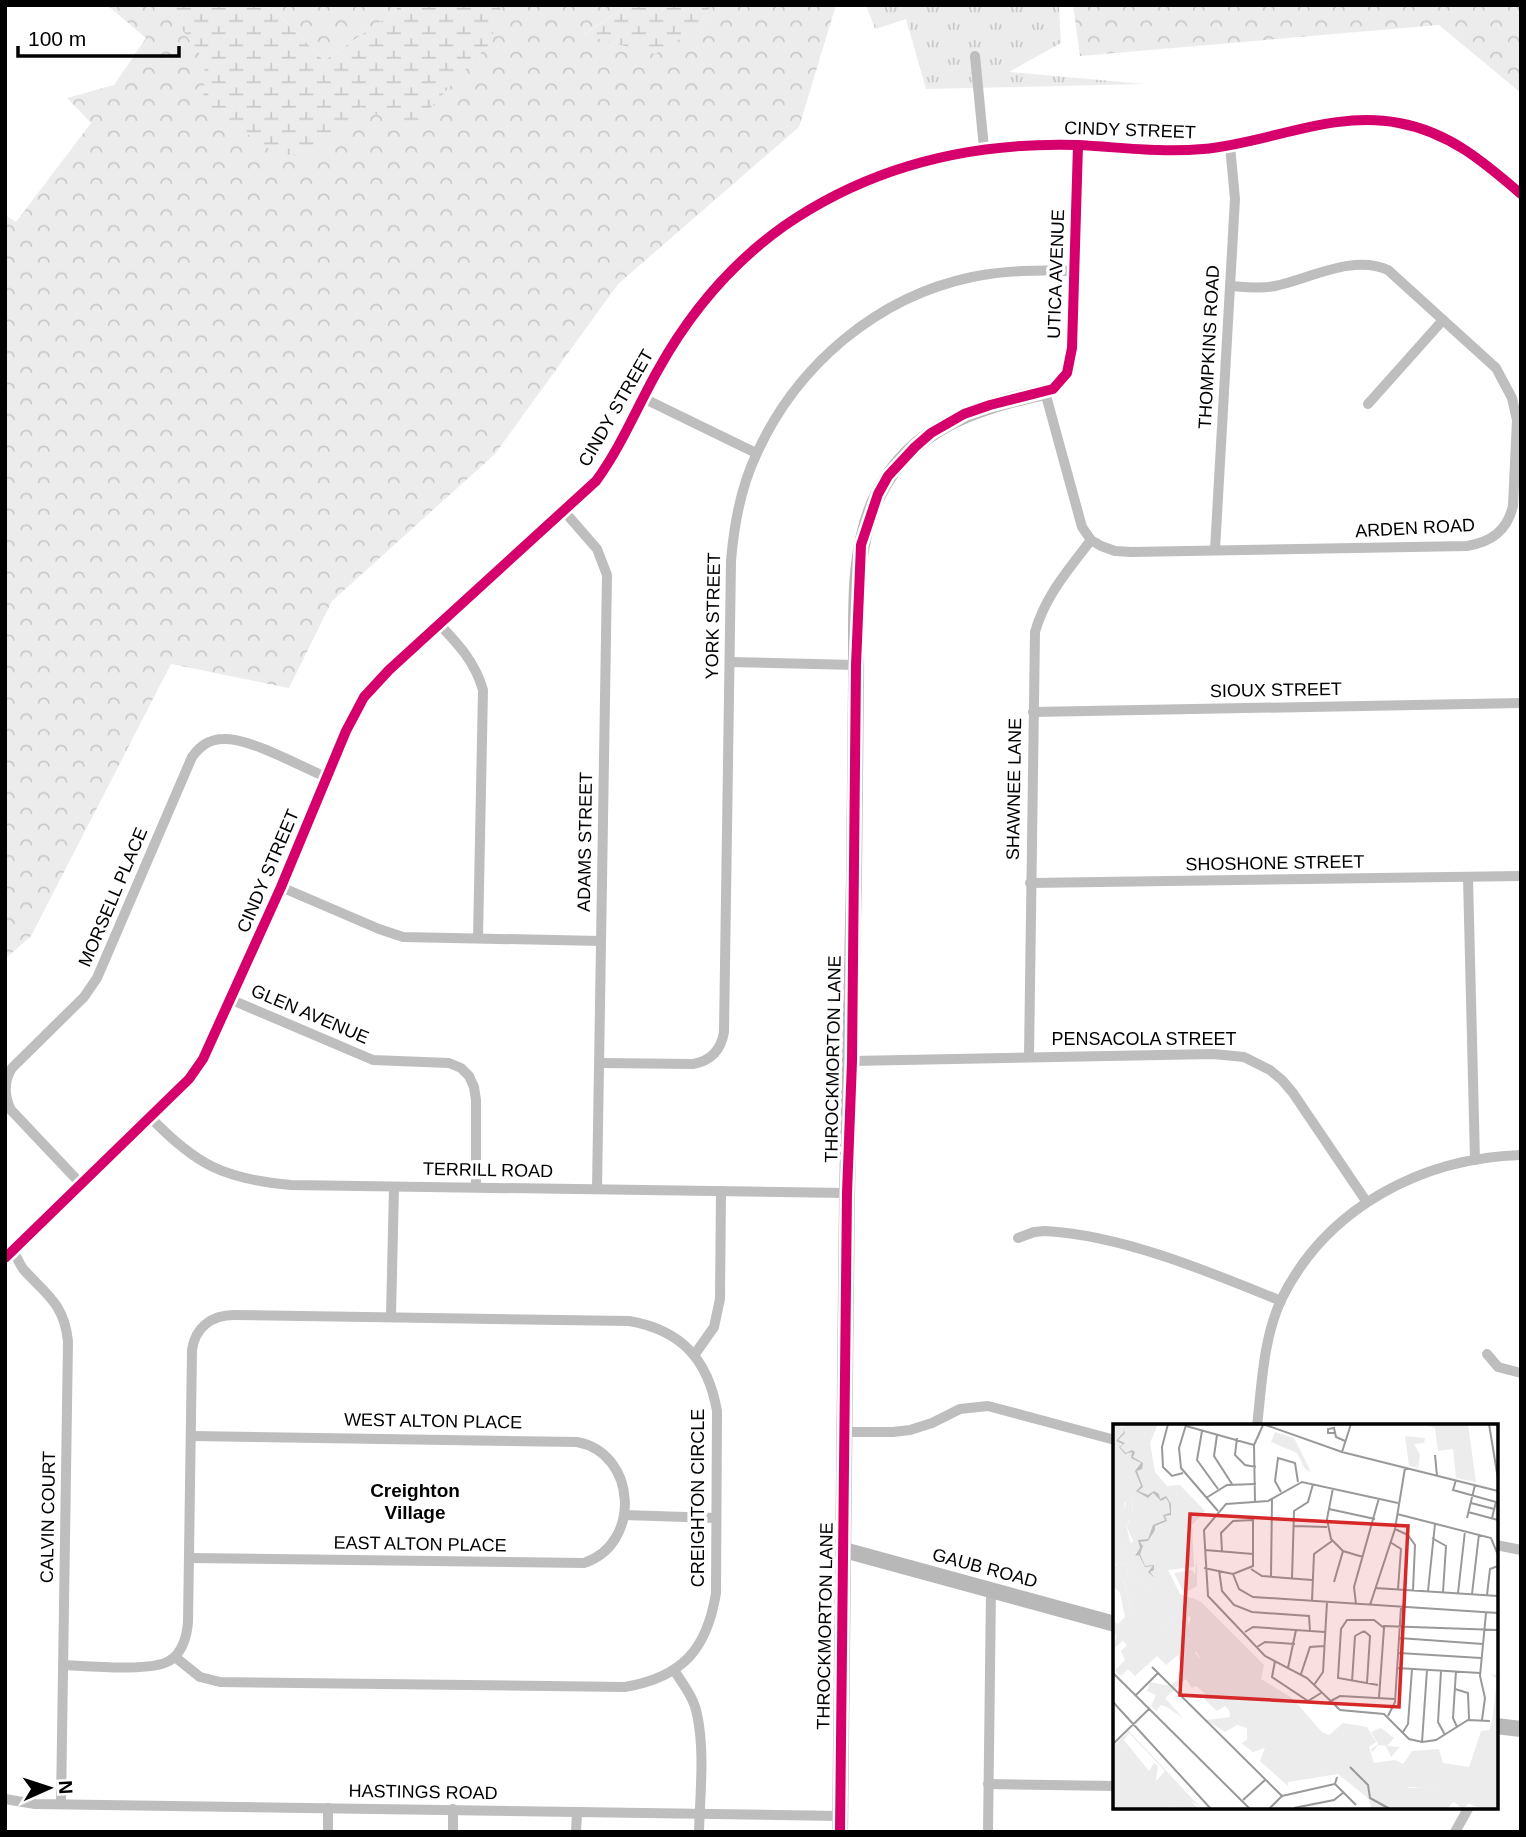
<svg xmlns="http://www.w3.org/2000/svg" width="1526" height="1837" font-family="Helvetica,sans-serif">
<defs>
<pattern id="forest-crowns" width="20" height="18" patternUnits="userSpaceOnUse" patternTransform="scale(1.75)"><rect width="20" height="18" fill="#ececec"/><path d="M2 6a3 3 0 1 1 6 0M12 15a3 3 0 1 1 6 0" fill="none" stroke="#c9c9c9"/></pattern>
<pattern id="wetland-marsh" width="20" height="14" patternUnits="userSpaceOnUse" patternTransform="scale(1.75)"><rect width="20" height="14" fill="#ececec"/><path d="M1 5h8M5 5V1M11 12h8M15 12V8" fill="none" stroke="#c9c9c9"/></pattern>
<pattern id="park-tufts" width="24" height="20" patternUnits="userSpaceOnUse" patternTransform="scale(1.75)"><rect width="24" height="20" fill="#ececec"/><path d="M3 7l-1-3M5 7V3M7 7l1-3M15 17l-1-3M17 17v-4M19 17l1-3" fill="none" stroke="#c9c9c9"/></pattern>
</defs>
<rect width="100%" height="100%" fill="#fff"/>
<g fill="url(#forest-crowns)">
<path d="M107,5H164L205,61L361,107L502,10L496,5H628L584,34L698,28L711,5H836L799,127L618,284L495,454L332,601L289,688L171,664L31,936L5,959V215L16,222L91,123L67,98L114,85L146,38Z"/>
<path d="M269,5H396L397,10L324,61Z"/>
<path d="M1073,5H1521V93L1439,25L1080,56Z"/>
</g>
<g fill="url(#wetland-marsh)">
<path d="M164,5H269L324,61L397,10L396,5H496L502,10L489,44L410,130L361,107L309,157L275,153L203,104L205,61Z"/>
<path d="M628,5H711L698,28L655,54L583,35Z"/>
</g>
<path fill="url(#park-tufts)" d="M866,5H1059L1061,43L1009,72L1144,84L926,89L906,19L875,29Z"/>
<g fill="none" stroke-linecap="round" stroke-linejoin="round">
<g stroke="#bebebe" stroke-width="10">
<path d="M975,56L984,148"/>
<path d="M1078,145L1071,359C1066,375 1061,386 1045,392L1082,527L1091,540L1101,546L1115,551L1131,552L1467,546C1491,542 1507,531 1513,506L1517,420L1512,398L1496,368L1388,270C1353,254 1309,279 1275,286C1260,289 1245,287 1230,286"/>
<path d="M643,398L756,453"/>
<path d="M1368,404L1443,320"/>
<path d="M564,511L597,549L607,575L597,1189"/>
<path d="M1215,550L1235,199L1230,146"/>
<path d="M439,624C459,645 475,662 483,690L478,938"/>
<path d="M730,662L856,665"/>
<path d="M1033,712L1521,703"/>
<path d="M1468,878L1475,1160"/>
<path d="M1030,883L1521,876"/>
<path d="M281,887L379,929L403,937L601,941"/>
<path d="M232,1000L373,1060L449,1063L461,1068L469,1076L474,1087L476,1100V1187"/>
<path d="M1029,1056L1035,632C1045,596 1069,569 1091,540"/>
<path d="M852,1061L1213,1054L1244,1057L1270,1070L1282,1080L1293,1093L1366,1201"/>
<path d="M601,1063L693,1064C711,1061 721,1050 724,1032L731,561C734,524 741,486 757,453C797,365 877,297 972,277C1006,270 1039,270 1073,271"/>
<path d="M150,1117C196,1165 224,1179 291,1185L847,1193"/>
<path d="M80,1183L11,1110C4,1096 4,1081 12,1068L84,997L97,978L192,757C200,746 209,739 224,739C247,737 302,767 326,777"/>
<path d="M1018,1238L1034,1232L1045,1231C1122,1235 1210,1272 1281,1301"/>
<path d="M12,1250C17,1256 19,1264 24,1270C47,1295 64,1304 68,1341L61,1804"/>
<path d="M5,1258L189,1079L203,1059L281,887L346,731L364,697L389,670L596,481C621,447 637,407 658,370C689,314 732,263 784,226C872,165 970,142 1077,145C1119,147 1161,153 1203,149C1269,143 1332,110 1399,123C1449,132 1484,162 1521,194"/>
<path d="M391,1316L394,1187"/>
<path d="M695,1354L714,1327L720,1299L721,1191"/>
<path d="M1487,1354L1498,1367L1521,1373"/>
<path d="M1257,1426C1262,1383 1263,1340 1281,1300C1326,1208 1421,1158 1521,1155"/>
<path d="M846,1432H893L910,1430L932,1423L960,1409L988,1406L1115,1440"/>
<path d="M624,1515L716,1518"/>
<path d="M1496,1545L1521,1550"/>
<path d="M189,1558L584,1563C642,1544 637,1453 577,1442L192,1436"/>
<path d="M63,1665C87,1666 150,1672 169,1661C182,1654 187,1636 188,1622L192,1350C195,1328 211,1315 234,1315L629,1321C682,1330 708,1360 717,1411L716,1593C707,1649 683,1677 625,1687L220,1682L200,1677L175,1657"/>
<path d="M674,1670C683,1684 694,1698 697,1714C705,1751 700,1794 699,1832"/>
<path d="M988,1784L1115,1786"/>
<path d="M5,1799L35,1804L840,1816"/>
<path d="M328,1832V1808"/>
<path d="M453,1832V1809"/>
<path d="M576,1832L577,1812"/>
<path d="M988,1832L991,1590"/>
<path d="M1455,1832L1469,1807"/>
</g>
<g stroke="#b8b8b8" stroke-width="16">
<path d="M844,1550L1115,1624"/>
<path d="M1496,1726L1521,1729"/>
<path d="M840,1832C843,1620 844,1408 847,1195C849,1089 852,983 854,877C855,813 855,748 856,683C857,622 850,549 879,493C913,426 977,407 1045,392"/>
</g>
<g stroke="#fff" stroke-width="15">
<g id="cycleway">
<path d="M5,1258L189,1079L203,1059L281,887L346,731L364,697L389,670L596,481C621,447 637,407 658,370C689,314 732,263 784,226C872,165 970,142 1077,145C1119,147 1161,153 1203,149C1269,143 1332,110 1399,123C1449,132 1484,162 1521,194"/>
<path d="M840,1832L847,1193L852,1061L856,665L861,545L878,494L888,476L915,447L931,433L964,414L990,405L1053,389L1067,373L1072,348L1078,145"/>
</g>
</g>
<use href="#cycleway" stroke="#d6006c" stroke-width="10"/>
</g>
<g text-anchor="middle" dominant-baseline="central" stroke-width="7" stroke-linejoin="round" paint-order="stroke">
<g font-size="18" fill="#000" stroke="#fff">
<text transform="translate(1130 130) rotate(2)">CINDY STREET</text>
<text transform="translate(1056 274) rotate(-88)">UTICA AVENUE</text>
<text transform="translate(1209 347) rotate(-87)">THOMPKINS ROAD</text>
<text transform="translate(616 408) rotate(-60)">CINDY STREET</text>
<text transform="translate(1415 528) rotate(-3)">ARDEN ROAD</text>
<text transform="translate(713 616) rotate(-89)">YORK STREET</text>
<text transform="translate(1276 690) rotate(-1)">SIOUX STREET</text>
<text transform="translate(1014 789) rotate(-89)">SHAWNEE LANE</text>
<text transform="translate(585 842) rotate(-89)">ADAMS STREET</text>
<text transform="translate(1275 863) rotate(-1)">SHOSHONE STREET</text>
<text transform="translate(268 871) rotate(-67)">CINDY STREET</text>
<text transform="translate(113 897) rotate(-67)">MORSELL PLACE</text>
<text transform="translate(310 1014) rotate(23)">GLEN AVENUE</text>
<text x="1144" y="1039">PENSACOLA STREET</text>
<text transform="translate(833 1059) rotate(-89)">THROCKMORTON LANE</text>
<text transform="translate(488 1170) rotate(1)">TERRILL ROAD</text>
<text transform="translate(433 1421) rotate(1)">WEST ALTON PLACE</text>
<text transform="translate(698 1498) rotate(-90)">CREIGHTON CIRCLE</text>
<text transform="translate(48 1517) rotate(-89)">CALVIN COURT</text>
<text transform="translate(420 1544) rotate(1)">EAST ALTON PLACE</text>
<text transform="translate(985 1568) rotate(15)">GAUB ROAD</text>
<text transform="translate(825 1626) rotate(-89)">THROCKMORTON LANE</text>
<text transform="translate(423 1792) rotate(1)">HASTINGS ROAD</text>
</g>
<g font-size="19" font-weight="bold" fill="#000" stroke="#fff">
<text x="415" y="1490">Creighton<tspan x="415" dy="22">Village</tspan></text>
</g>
</g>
<g transform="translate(1113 1424)">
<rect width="385" height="385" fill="#fff"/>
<path d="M268,304L281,314L274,322L287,323L278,333L273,322L265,321L259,329L258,325L265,320L258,308Z" fill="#ececec"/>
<path d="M0,0H7L12,9L9,0H45L37,19L42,48L54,62L67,61L92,87L79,101L81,143L55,146L67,170L87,177L151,241L148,255L179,274L209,308L216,311L230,299L254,303L263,318L256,323L261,339L282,336L290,340L299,327L326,325L330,339L356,343L368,307L376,306L379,298L384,255L377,250L385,251V385H370L312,363H295L309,385H249L258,383L256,375L225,350L175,358V362L147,337L152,324L140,328L128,319L134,316V304L124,301L112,308L93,296L117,293L116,286L112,282L104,287L91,275L94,271L83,262L79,264L73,255L52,274L70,294L54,283L48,281L43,287L38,282L43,271L34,267L37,258L57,262L88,236L76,214L65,215L59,196L68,191L75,202L78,194L25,157L14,146L16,140L0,138V125L12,129L20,117L13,101L19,95L20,74L12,75L11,86L0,90ZM162,8L181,14L198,48L192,45L184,29L158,18ZM292,12L312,14L311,19L301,20L307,31L305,44L296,42ZM7,141L14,150L11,158L18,186L50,202L45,207L53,220L71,224L77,233L68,241L65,231L53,241L44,232L22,252L15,245L8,252L2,246L12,236L8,227L14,221L10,217L0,225L4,210L0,213V197L5,200L12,193L7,169L0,162V142ZM16,307L89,385L80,378L52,385H0V323ZM16,309L52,347L43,357L45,342L41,339L36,347L11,316Z" fill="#ececec" fill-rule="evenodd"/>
<path d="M311,0H355L363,58L343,54L340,25L325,27L322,4ZM6,73L20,74L19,87L34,104L30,108L16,97L13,101L20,127L12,129L0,125V90L11,86L13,78L0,76ZM0,138L16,140L14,146L25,157L75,189V202L68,191L59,196L66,215L72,212L85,223L82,229L88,236L81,248L64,255L68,241L76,233L71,224L60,228L52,220L44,207L50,202H36L18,186L11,157L14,150ZM0,320L6,333L13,331L15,340L22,341L18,357L11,352L2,358L6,385H0ZM312,363L345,374L370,385L356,379L350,385L341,378L333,385H309L293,364ZM71,371L86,385L46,382L56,373L62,380Z" fill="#ececec"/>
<path d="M84,136V162L71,169L61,149L79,146L82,151Z" fill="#ececec"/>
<path d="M9,0L12,9L5,16L12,19L7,23L13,29L19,26L22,28L20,33L30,39L29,45L24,47L30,63L25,67L35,71L41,67L46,70L47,75L53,72L58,80V91L52,92L54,97L42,102V106L35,117L27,118L30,122L27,130L32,142L41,141V146L37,148L42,154L35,148L40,142L32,143L26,131L22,132L27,124L25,116L35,115L40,101L52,96L50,91L57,89L56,79L53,74L48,77L40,69L35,74L23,67L28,62L22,47L28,39L18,34L19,28L12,30L6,23L10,20L3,17L11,8Z" fill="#bfbfbf"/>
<path fill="none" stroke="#999" stroke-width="2" d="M55,0L49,23L50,43L59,52L70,49M150,0L229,28L385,67M376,0L385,55M73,1L66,24L68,44L105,87M73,2L141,21L142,78M89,7L84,36L105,65M222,9H215V5L221,4L223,13L232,17M104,11L101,32L119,60M124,14L122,31L132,41L143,43M141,21L150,1M229,28L238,0M322,31L324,52M343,56L340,66L383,78L379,94M220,64L214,95L218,115L230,127L250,133M168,68L162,57L165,34L182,39L185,58M93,74L114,61L143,60M285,79L189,58L155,77L113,80L91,106L95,172L152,232L194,254L227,286L271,290L296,315L309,318L323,316L355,296L377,297M358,79L381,85M216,85L262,95M355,88L385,96M284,90L378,114L385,131M354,94L362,61M181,102L214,103M282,105L295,111L302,121L300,166M319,114L333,122L330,168M277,118L288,125L285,165M92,126L140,130M109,127L108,109L120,97L140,96V142L120,150M91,144L120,150M138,145L149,152L199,156M106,146L109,167L121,181L139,188L196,192L197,207M120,150L126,165L140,173L385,189M158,153L159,75M179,155L181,87L195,78L200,60M221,158L230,127M262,164L385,172M315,167L322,100M345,169L352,107M359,170L366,110M374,171L377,145L385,142M199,177L201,130L219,117M243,180L241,163L266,74M257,181L282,105L292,44M270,202L385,206M251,207L257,212L254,259M132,208L140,203L212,208M385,208V239M286,214L370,220M144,223L152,218L182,220M286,229L368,234M162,237L159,253L195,277L208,269M39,243L169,372M175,244L183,206M284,244L367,249M328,247L325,298L332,311M343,247L340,294L344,303M0,249L137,385M188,250L197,223L211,222M239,258L242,212L251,207M201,261L210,248L214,178M265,261L225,254L228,205L234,196H261L271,204L266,274M342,265L355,269L356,295M23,271L45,249M0,278L98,385M216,278L227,272L282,275M275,292L282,278L288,183M369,296L372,274L367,252L373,189M290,308L295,300L299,245M309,318L314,246M0,320L37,284M237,343L255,361L257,374L277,385M222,360L243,381M130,376L152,356M181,384L221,376L231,368M156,385L169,372L222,360L224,353"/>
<path fill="#d62828" fill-opacity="0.15" stroke="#d62828" stroke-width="3.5" d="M77,90L295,102L286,283L67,271Z"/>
<rect width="385" height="385" fill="none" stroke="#000" stroke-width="3.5"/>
</g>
<rect width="1526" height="1837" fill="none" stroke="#000000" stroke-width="14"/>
<g transform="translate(49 1788) rotate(87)" stroke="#ffffff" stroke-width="5" paint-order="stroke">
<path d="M0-5L12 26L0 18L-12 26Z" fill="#000000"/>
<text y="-10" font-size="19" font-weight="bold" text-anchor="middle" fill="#000000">N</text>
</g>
<path d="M18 46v10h161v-10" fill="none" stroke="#000000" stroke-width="3.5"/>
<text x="28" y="46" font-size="21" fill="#000000" stroke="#ffffff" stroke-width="5" paint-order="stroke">100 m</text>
</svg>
